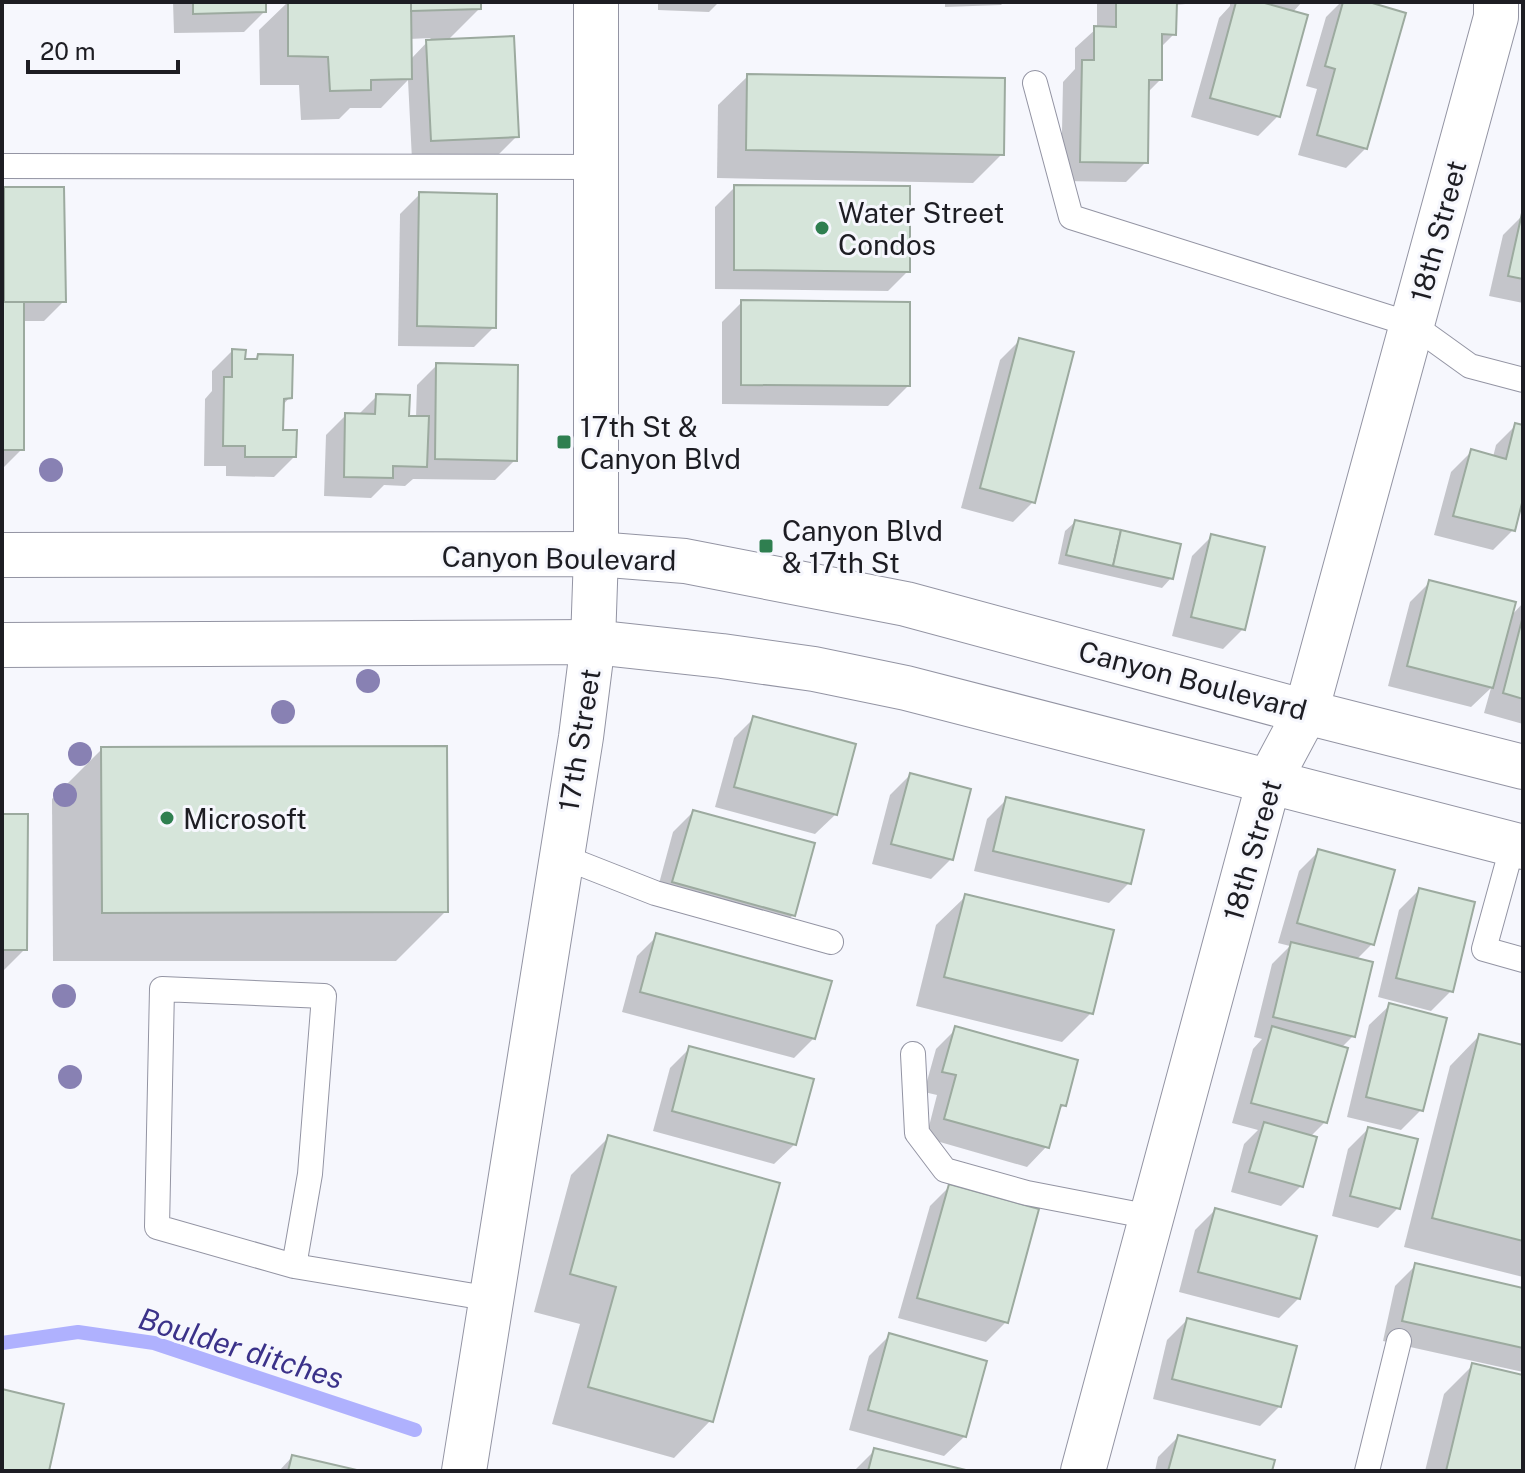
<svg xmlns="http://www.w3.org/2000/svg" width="1525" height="1473" font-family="'Public Sans',sans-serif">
<rect width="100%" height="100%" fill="#f6f7fd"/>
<g fill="#0003" fill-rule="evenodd">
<path d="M173,2H264V12L244,32L174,33Z"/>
<path d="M288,2H479V9L447,41L517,136L497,156L412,160L408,80L381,108H350L339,119L301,120L299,85H260L259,30ZM431,38L410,60L409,39Z"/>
<path d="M658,2H719L709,12L658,10Z"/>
<path d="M945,2H1004L1001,5L945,7Z"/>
<path d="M1097,2H1206L1175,5L1174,34L1160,48V80L1147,93L1146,162L1126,182L1061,181L1063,82L1075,69V48L1097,28Z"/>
<path d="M1230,2H1302L1292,13L1278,116L1258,136L1191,117L1219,18L1230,6Z"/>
<path d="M1341,2H1362L1366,148L1346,168L1298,155L1317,89L1306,86L1326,17Z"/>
<path d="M748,76L1002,154L973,183L717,178L718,105Z"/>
<path d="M735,187L908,271L888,291L715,289V207Z"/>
<path d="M5,189L64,301L44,321H22V449L2,469V192Z"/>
<path d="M420,194L494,327L474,347L398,346L400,214Z"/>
<path d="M1523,215V303L1489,296L1503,235Z"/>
<path d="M742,302L908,386L888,406L722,404V322Z"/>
<path d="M1020,340L1033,502L1013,522L961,508L1000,360Z"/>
<path d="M232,351L243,361H254L259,356L290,397L282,406L281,432L294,457L274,477L226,476V466H204L205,399L212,391V371Z"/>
<path d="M437,365L515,460L495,480L413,479L405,486L384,485L371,498L324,496L326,435L346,415L357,416L377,396L407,418H416L417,385Z"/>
<path d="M1516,425L1523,427V491L1513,530L1493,550L1434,535L1451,472L1471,452L1493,457L1496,445Z"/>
<path d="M1075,522L1171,578L1162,588L1058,564L1065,531Z"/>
<path d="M1212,536L1243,629L1223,649L1172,636L1192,556Z"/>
<path d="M1430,582L1510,617L1523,603V724L1484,713L1491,688L1471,707L1388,686L1410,602Z"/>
<path d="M754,718L836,814L815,834L715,807L734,738Z"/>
<path d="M102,749L446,911L396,961H53L52,799Z"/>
<path d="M910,775L951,859L931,879L872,864L890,795Z"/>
<path d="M1007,799L1129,883L1109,903L974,871L987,819Z"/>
<path d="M693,812L793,915L773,935L654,902L673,832Z"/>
<path d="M2,816L25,949L2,972Z"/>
<path d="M1319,851L1372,944L1356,960L1371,963L1353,1036L1341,1048L1325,1122L1310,1137L1301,1186L1281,1206L1231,1192L1244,1144L1258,1130L1232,1123L1253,1049L1262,1039L1254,1037L1272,964L1290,946L1278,943L1299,871Z"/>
<path d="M1419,890L1451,991L1431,1011L1378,997L1399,910Z"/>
<path d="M966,896L1091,1013L1062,1042L916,1006L936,925Z"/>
<path d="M657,936L814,1038L794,1058L622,1012L637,956Z"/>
<path d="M1390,1005L1421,1110L1401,1130L1347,1117L1369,1025Z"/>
<path d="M956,1029L1064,1105L1057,1111L1047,1146L1027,1167L926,1138L937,1095L924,1092L936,1049Z"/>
<path d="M1479,1036L1523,1047V1277L1404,1247L1450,1066Z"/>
<path d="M690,1048L795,1144L774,1164L653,1131L670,1068Z"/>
<path d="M1368,1129L1398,1208L1378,1228L1332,1216L1348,1149Z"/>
<path d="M608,1138L711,1420L674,1458L552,1424L580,1324L534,1312L571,1175Z"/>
<path d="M950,1186L1006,1322L986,1342L898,1318L930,1206Z"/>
<path d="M1215,1210L1299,1298L1279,1318L1179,1292L1195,1230Z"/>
<path d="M1415,1266L1523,1290V1372L1383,1341L1395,1286Z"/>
<path d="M1187,1320L1280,1406L1260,1426L1153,1399L1167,1340Z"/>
<path d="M889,1336L965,1436L944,1456L849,1430L869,1356Z"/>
<path d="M1473,1365L1523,1377V1471H1425L1444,1394Z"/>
<path d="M1178,1437L1270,1471H1155L1158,1457Z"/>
<path d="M875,1450L962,1471H854Z"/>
<path d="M292,1457L352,1471H279Z"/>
</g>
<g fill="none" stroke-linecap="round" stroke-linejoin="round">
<path stroke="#afb1fe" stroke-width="14" d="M2,1343L78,1332L154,1343L415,1430"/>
</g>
<g fill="#d6e5da" stroke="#9caa9f" stroke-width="2">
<path d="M193,2H266V12L193,14Z"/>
<path d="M288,2H411L412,79L371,80V90L330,91L328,57L288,56Z"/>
<path d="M411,2H481V9L411,11Z"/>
<path d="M1116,2H1177L1176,35L1162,34V80H1149L1148,163L1080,162L1082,60H1094V26L1116,27Z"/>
<path d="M1236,2H1261L1308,15L1280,117L1210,98Z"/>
<path d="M1343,2H1369L1406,13L1367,149L1317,135L1335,69L1325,66Z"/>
<path d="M514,36L519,137L431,141L426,40Z"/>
<path d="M747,74L1005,78L1004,155L746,150Z"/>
<path d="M734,185L910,186V272L734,270Z"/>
<path d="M4,187H64L66,302H4Z"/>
<path d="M419,192L497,194L496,328L417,326Z"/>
<path d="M1522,213H1523V279L1508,276Z"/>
<path d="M741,300L910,302V386L741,385Z"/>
<rect x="2" y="302" width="22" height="148"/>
<path d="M1019,338L1074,352L1035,503L980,488Z"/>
<path d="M232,349L246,350L245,359H257L258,354L293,355L292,398L284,399L283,430H297L296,457H245V446H223L224,377H232Z"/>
<path d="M436,363L518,365L517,461L435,459Z"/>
<path d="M376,394L410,395L409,416H429L427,467L393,466V478L344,477L345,413L375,414Z"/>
<path d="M1515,423L1523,425V499L1515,531L1453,516L1471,449L1506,459Z"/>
<path d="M1075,520L1121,530L1113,566L1066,555Z"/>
<path d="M1121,530L1181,544L1173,579L1113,566Z"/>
<path d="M1211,534L1265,547L1245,630L1191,617Z"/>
<path d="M1429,580L1516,602L1493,688L1407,666Z"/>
<path d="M1523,616V699L1503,693Z"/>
<path d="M753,716L856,744L837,815L734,787Z"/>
<path d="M447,746L448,912L102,913L101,747Z"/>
<path d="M910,773L971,789L953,860L891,844Z"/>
<path d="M1006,797L1144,830L1131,884L993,851Z"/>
<path d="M693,810L815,843L795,916L672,882Z"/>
<path d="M2,814H28L27,950H2Z"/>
<path d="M1318,849L1395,870L1374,945L1297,923Z"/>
<path d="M1419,888L1475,902L1453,992L1396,978Z"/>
<path d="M965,894L1114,930L1093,1014L944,977Z"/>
<path d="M656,933L832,981L815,1039L640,992Z"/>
<path d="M1291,942L1373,962L1355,1037L1273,1017Z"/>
<path d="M1389,1003L1447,1018L1423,1111L1366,1097Z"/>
<path d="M955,1026L1078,1060L1066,1106L1061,1105L1049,1148L944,1119L956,1075L942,1072Z"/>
<path d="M1272,1026L1348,1048L1327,1123L1251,1103Z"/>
<path d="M1479,1034L1523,1045V1241L1432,1218Z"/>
<path d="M689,1046L814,1079L796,1145L672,1111Z"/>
<path d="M1264,1122L1317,1137L1303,1187L1249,1172Z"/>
<path d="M1368,1127L1418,1139L1400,1209L1350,1196Z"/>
<path d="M608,1135L780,1183L713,1422L588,1387L616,1287L570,1274Z"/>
<path d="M949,1184L1039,1209L1008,1323L917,1298Z"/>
<path d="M1215,1208L1317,1236L1300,1299L1198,1272Z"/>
<path d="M1415,1263L1523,1288V1348L1402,1321Z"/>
<path d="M1187,1318L1297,1346L1281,1407L1172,1379Z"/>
<path d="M889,1333L987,1361L966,1437L868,1410Z"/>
<path d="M1472,1363L1523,1375V1471H1446Z"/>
<path d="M2,1389L64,1404L49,1471H2Z"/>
<path d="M1178,1435L1275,1460L1272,1471H1168Z"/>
<path d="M874,1448L970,1471H868Z"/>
<path d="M292,1455L357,1470V1471H288Z"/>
</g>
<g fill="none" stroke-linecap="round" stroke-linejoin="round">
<g stroke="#9394a3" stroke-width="26">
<g id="service">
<path d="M1035,83L1071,217L1413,325L1470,366L1523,380"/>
<path d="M2,166L595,167"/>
<path d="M1513,844L1484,949L1523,960"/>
<path d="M561,856L655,893L831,942"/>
<path d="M913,1054L917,1133L945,1170L1027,1193L1151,1217"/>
<path d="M294,1266L157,1227L162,989L324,996L310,1174L294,1266L492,1299"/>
<path d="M1367,1471L1399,1341"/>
</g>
</g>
<g stroke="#9394a3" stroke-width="46">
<path id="minor" d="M1083,1471L1269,781L1306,712L1496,17V2"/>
</g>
<g stroke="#9394a3" stroke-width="46">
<path id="tertiary" d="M464,1471L581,737L593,642L596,554V2"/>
</g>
<g stroke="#9394a3" stroke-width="46">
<g id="primary">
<path d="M2,555L596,554L685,561L906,604L1306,712L1523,767"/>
<path d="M2,645L593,642L722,656L814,669L906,688L1523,847"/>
</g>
</g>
<use href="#service" stroke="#fff" stroke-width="24"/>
<use href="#minor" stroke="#fff" stroke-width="44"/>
<use href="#tertiary" stroke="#fff" stroke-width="44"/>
<use href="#primary" stroke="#fff" stroke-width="44"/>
</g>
<g fill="#8881b3">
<circle cx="51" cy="470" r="12"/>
<circle cx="368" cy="681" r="12"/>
<circle cx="283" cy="712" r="12"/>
<circle cx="80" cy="754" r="12"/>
<circle cx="65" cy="795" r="12"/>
<circle cx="64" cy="996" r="12"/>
<circle cx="70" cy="1077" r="12"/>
</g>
<g fill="#2f7f50" stroke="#f6f7fd" stroke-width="3">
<circle cx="822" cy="228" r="8"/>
<rect x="556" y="434" width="16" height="16" rx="4"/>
<rect x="758" y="538" width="16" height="16" rx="4"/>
<circle cx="167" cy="818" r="8"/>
</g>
<g text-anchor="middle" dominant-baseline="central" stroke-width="6" stroke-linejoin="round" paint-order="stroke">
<g font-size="28" fill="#1d1d23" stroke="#f6f7fd" text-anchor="start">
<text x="838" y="212">Water Street<tspan x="838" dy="32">Condos</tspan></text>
<text x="580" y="426">17th St &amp;<tspan x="580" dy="32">Canyon Blvd</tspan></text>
<text x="782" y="530">Canyon Blvd<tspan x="782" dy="32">&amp; 17th St</tspan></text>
<text x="183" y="818">Microsoft</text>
</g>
<g font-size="28" fill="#1d1d23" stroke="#f6f7fd">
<text transform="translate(1438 231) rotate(-75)">18th Street</text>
<text transform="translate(559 558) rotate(1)">Canyon Boulevard</text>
<text transform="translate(1193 680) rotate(15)">Canyon Boulevard</text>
<text transform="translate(579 740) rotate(-81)">17th Street</text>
<text transform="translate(1252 850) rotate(-74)">18th Street</text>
</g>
<g font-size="30" font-style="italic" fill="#3b3289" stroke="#f6f7fd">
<text transform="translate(241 1348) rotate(17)">Boulder ditches</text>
</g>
</g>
<rect width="1525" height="1473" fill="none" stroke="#1d1d23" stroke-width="8"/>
<path d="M28 60v12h150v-12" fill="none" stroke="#1d1d23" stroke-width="4"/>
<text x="40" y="60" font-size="24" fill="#1d1d23" stroke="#f6f7fd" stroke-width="6" paint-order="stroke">20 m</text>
</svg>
